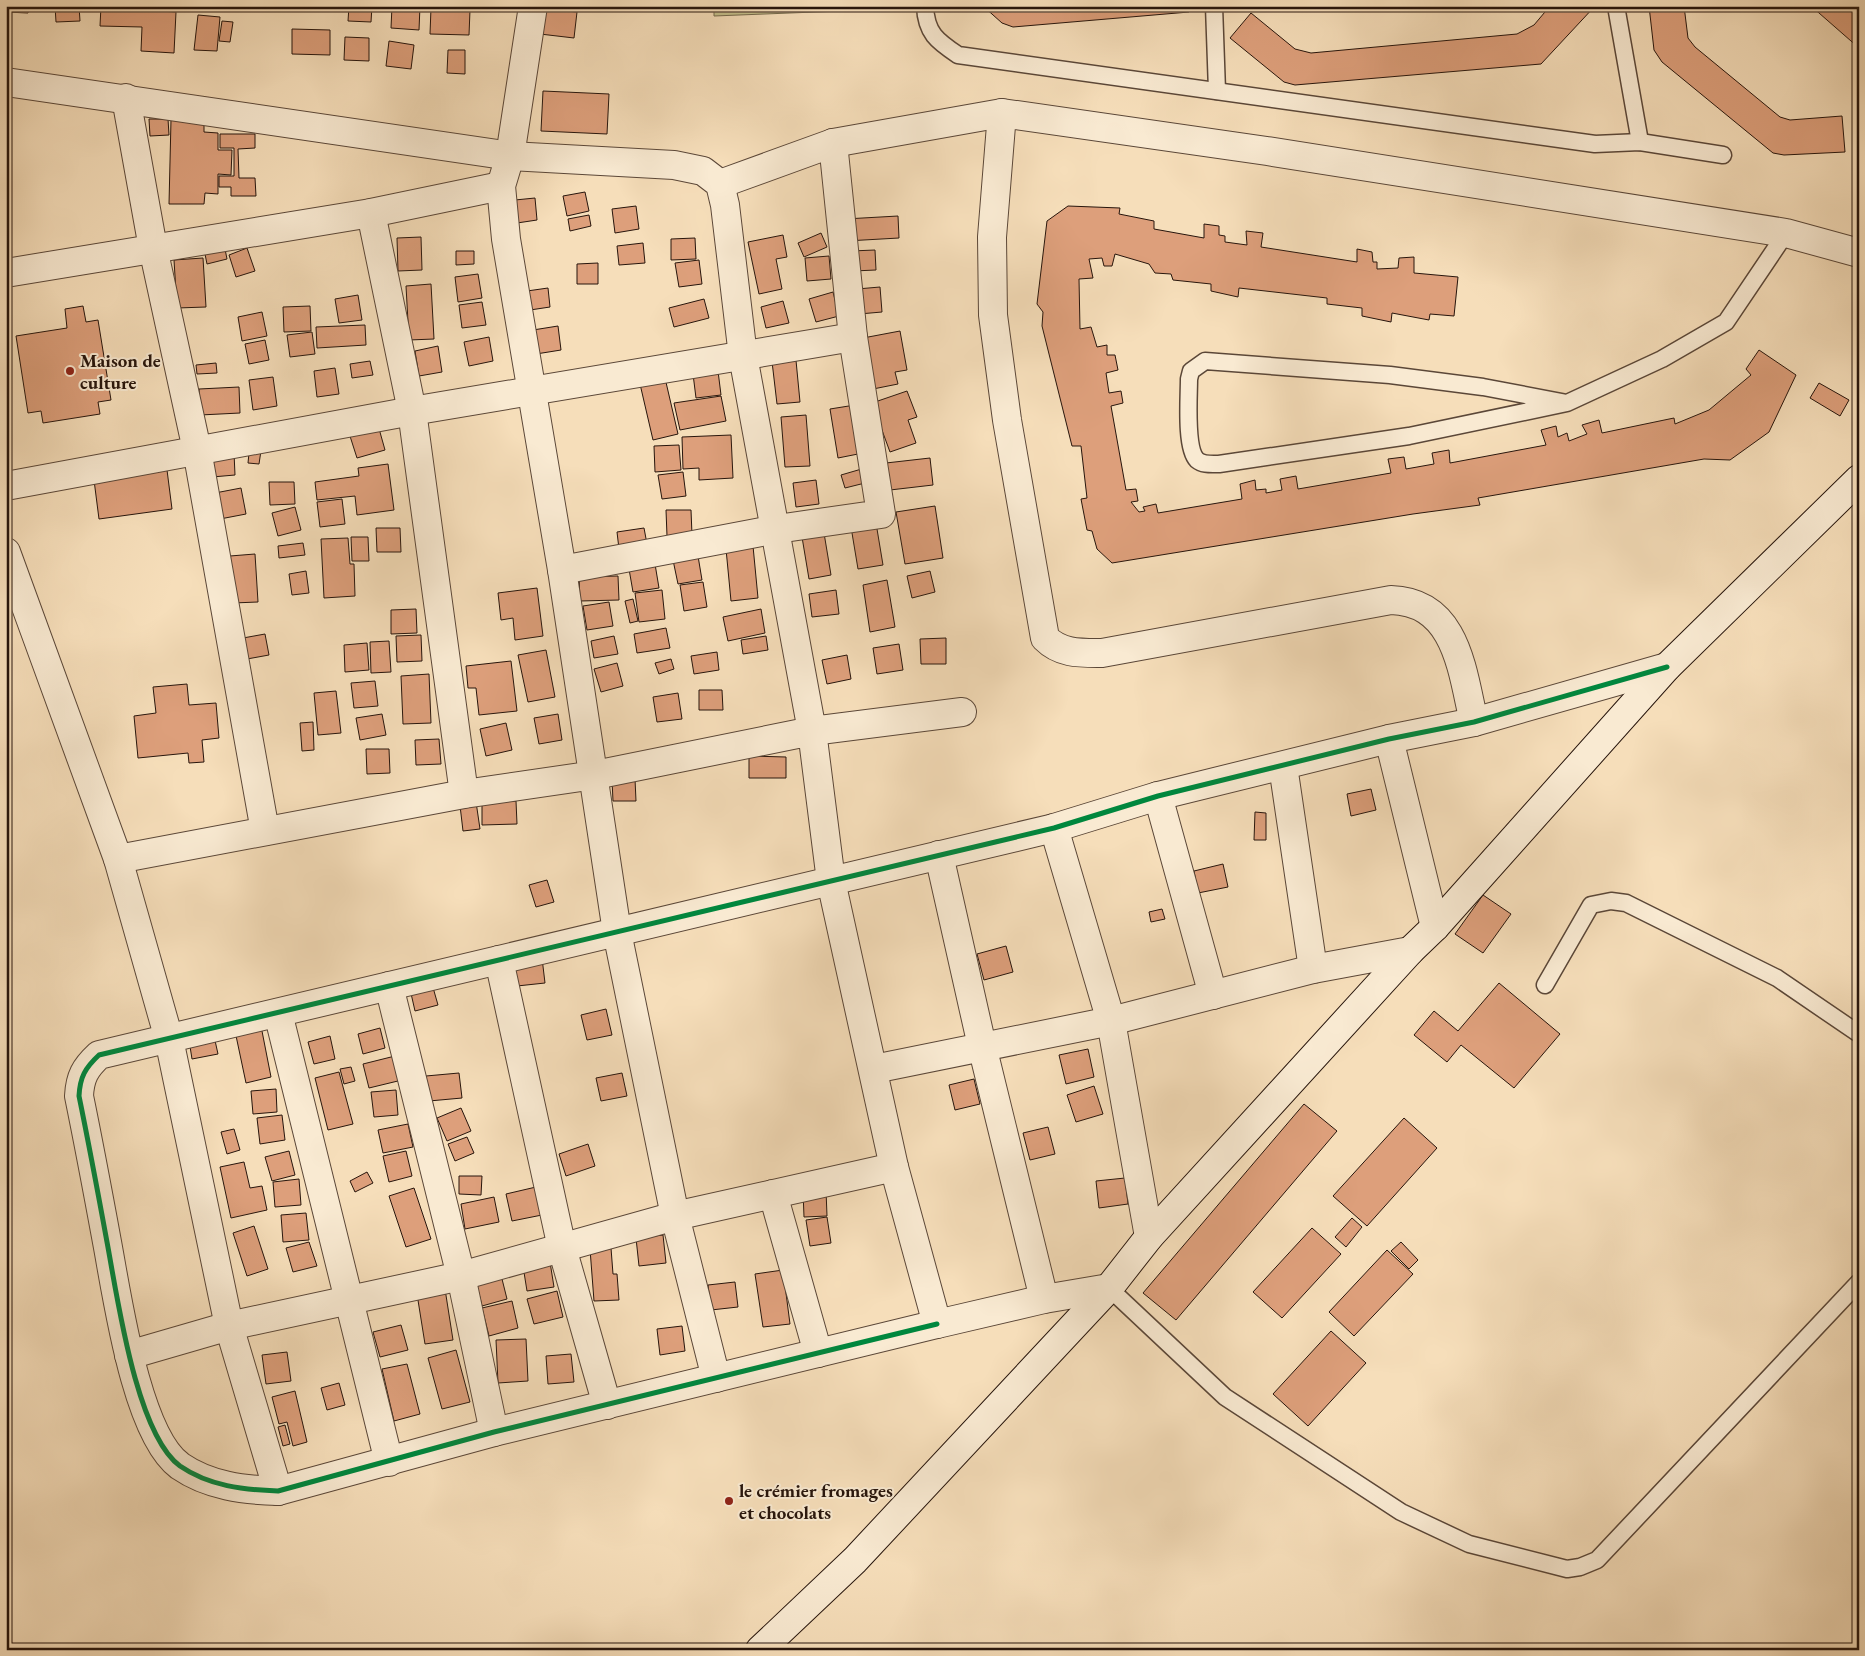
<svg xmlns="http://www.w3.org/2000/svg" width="1865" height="1656" font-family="'EB Garamond',serif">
<rect width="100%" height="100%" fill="#f6deba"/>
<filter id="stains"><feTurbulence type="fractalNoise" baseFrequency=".004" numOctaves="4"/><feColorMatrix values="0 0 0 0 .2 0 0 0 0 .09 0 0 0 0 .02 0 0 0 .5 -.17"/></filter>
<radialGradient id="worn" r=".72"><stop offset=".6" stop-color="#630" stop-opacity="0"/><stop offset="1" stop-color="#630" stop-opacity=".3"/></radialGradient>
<path fill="#c3bf8b" stroke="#756a4c" d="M714,6H891V9L714,16Z"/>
<g fill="#dd9f7b" stroke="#27150c">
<path d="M6,6H29L28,13L6,12Z"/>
<path d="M55,6H79L80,21L56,22Z"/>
<path d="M101,6H160V11L176,12L174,53L141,51L142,27L100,26Z"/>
<path d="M298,6H318L317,10Z"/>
<path d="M349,6H372L371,22L348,21Z"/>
<path d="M392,6H420L419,30L391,28Z"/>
<path d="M983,6H1188L1189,12L1013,27L1002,23Z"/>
<path d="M1550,6H1595L1541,64L1295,85L1284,82L1230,38L1251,13L1295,49L1311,53L1517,34L1534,25Z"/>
<path d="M1649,6H1684L1688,38L1695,47L1780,117L1790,120L1842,116L1845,152L1784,155L1773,153L1662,62L1654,50Z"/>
<path d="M1811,6H1859V48Z"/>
<path d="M431,8L470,10L469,35L430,34Z"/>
<path d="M543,9L577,12L574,38L540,34Z"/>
<path d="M198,15L220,17L217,51L194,50Z"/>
<path d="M222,21L233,22L230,42L219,41Z"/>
<path d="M292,29L330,30V55L292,54Z"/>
<path d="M345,37L369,38V61L344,60Z"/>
<path d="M389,41L414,45L411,69L386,66Z"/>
<path d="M448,50H465V74L447,73Z"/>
<path d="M543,91L609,94L607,134L541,131Z"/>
<path d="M149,119H168L169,135L150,136Z"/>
<path d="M171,120H204V132L218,133V150H232L231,175L218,174V194L205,193L204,204H169Z"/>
<path d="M220,134H255V148L238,149L239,178H255L256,196H231V187H219V176H234V148H220Z"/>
<path d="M6,168L11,213L6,214Z"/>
<path d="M585,192L589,211L567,216L563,196Z"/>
<path d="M535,198L537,220L517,223L515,200Z"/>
<path d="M636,206L639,229L615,233L612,209Z"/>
<path d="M1068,206L1120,208L1119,214L1154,221V229L1204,238V224L1219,226V235L1225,236V242L1247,245L1246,231L1263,233L1261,247L1357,262V249L1372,252L1373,262H1377V269L1398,268L1399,258L1414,257V273L1458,277L1454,316L1430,314L1429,320L1392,313L1391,322L1362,316V308L1327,304V298L1239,288L1238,297L1211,291V284L1173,280L1171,274L1155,273L1149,264L1115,254L1112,266H1104L1102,258L1089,259L1093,278L1079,279L1080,329L1091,327L1097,347L1107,345V355H1115L1118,370L1106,373L1109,393L1121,391L1123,403L1111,406L1126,490L1136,489L1138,501L1131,502L1139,512L1145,511L1143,507L1156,504L1158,513L1242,499L1240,484L1255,480L1256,490L1266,489V493L1282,490L1280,479L1296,476L1298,489L1391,473L1388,459L1404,457L1406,469L1434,464L1432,453L1449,450L1450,463L1546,445L1541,430L1556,426L1558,437L1567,433L1569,441L1587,434L1582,425L1599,420L1602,433L1674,418L1675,424L1709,410L1751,375L1746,369L1759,350L1796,375L1769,432L1730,460L1704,459L1478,498L1480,505L1413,514L1112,563L1097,549L1092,531L1087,530L1081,499L1087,498L1081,446H1072L1042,326L1043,312L1037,304L1047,221Z"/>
<path d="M589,215L591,226L570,231L568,219Z"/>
<path d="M898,216L899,238L846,241L845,219Z"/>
<path d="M821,233L827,247L804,257L798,243Z"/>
<path d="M783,235L787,257L776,259L782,289L759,294L748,242Z"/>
<path d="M421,237L422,270L398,271L397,238Z"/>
<path d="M695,238L696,259L671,260V239Z"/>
<path d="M643,243L645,263L619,265L617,246Z"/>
<path d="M224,244L227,259L207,264L204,249Z"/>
<path d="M247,248L255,271L236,277L229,255Z"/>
<path d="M875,250L876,270L853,271L851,251Z"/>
<path d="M456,251H474V264L456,265Z"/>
<path d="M829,256L831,279L807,281L805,258Z"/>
<path d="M203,258L206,307L177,308L174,260Z"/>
<path d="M699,260L702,284L679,287L675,263Z"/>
<path d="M598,263V284H577V264Z"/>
<path d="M478,274L482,298L458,302L455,277Z"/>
<path d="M431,284L434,339L409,340L406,286Z"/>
<path d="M880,287L882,312L859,314L857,289Z"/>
<path d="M548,288L550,307L530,310L527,291Z"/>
<path d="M833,292L839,316L816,322L809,299Z"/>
<path d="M358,295L362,320L339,323L335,299Z"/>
<path d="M704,299L709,318L674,327L669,308Z"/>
<path d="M783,301L789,323L766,328L761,307Z"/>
<path d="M482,302L486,325L462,328L459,305Z"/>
<path d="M83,306L86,322L98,320L111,400L98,402L100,414L43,423L41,411L28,413L16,336L67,328L65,309Z"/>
<path d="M310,306L311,331L284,332L283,307Z"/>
<path d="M262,312L267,336L242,341L238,317Z"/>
<path d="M365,325L366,345L317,348L316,327Z"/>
<path d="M558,326L561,350L536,354L533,330Z"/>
<path d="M900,331L907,370L895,372L898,384L873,389L863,338Z"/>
<path d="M312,332L315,354L290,357L287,335Z"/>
<path d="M489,337L493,361L469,366L464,342Z"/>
<path d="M265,340L269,360L249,364L245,344Z"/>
<path d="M438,346L442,372L419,376L415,351Z"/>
<path d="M795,350L800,402L777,404L771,353Z"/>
<path d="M370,361L373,375L352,378L350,364Z"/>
<path d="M216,363L217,373L197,374L196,365Z"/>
<path d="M335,368L339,394L317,397L314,371Z"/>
<path d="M718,371L721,395L696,398L693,374Z"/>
<path d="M273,377L277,406L253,410L249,380Z"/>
<path d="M665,378L678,434L653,440L640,384Z"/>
<path d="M1819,383L1849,400L1840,416L1810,398Z"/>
<path d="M239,387L240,413L200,415L199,389Z"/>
<path d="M907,391L917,417L908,420L916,443L890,452L872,403Z"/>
<path d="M721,396L726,421L680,430L674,403Z"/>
<path d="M855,405L863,453L838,458L830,409Z"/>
<path d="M806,415L810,466L785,467L781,417Z"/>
<path d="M378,425L385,450L357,458L349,433Z"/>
<path d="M731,435L733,478L699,480V468L683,469L682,437Z"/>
<path d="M250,443L262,444L259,464L248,463Z"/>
<path d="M679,445L681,470L655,472L654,446Z"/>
<path d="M211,453H234L235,475L212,477Z"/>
<path d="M930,458L933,485L890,490L886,463Z"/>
<path d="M388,464L394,510L357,515L355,496L317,500L315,482L359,476L358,468Z"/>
<path d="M865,468L869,482L845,488L841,475Z"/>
<path d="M167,470L172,509L99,519L94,480Z"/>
<path d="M683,472L686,496L662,499L658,475Z"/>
<path d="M816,480L819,504L796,507L793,483Z"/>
<path d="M269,482H294L295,504L270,505Z"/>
<path d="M241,488L246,514L220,519L215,493Z"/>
<path d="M342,499L345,524L320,527L317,502Z"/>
<path d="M935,506L943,558L905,564L896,512Z"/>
<path d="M295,507L301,530L278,536L272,513Z"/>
<path d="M666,510H691L692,535L667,536Z"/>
<path d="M875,517L883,565L858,569L850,521Z"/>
<path d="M823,527L831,575L809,579L801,531Z"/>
<path d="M376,528H400L401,552H377Z"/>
<path d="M644,528L647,544L619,549L617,532Z"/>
<path d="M351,537H368L369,561H352Z"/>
<path d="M348,538L350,564H354L355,596L324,598L321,539Z"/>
<path d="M303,543L305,555L279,558L278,546Z"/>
<path d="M753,546L758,598L731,601L726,549Z"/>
<path d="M255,554L258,602L233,603L230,556Z"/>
<path d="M698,556L702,580L678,584L673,560Z"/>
<path d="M655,564L659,588L633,592L629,569Z"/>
<path d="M306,571L309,593L292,595L289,574Z"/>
<path d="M930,571L935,592L912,598L907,576Z"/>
<path d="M618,576L619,600L580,601L579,577Z"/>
<path d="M887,580L895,627L870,632L863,585Z"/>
<path d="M703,582L707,607L684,611L680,585Z"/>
<path d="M537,588L543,636L515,640L513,618L501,620L498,593Z"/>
<path d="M662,590L665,619L639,622L635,593Z"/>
<path d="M836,590L839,614L812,617L809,594Z"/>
<path d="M633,599L638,621L630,623L625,601Z"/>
<path d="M609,602L613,626L587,630L583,606Z"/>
<path d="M416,609L417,633L391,634V610Z"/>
<path d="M761,609L765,633L728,641L723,617Z"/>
<path d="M666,628L670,648L637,653L634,634Z"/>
<path d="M265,634L269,655L247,659L243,638Z"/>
<path d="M421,635L422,661L397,662L396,636Z"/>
<path d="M614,636L618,654L594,658L591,641Z"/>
<path d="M766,636L768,650L743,654L741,640Z"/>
<path d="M946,638V664H921L920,639Z"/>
<path d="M389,641L391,672L371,673L370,642Z"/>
<path d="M367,643L369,670L345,672L344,645Z"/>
<path d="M899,644L903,670L877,674L873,648Z"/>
<path d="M546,650L555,697L528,702L518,655Z"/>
<path d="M717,652L719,670L694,674L691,656Z"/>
<path d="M847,655L851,679L827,684L822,660Z"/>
<path d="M671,659L674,669L659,674L655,663Z"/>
<path d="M511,661L517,711L479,715L476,688H468L466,666Z"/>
<path d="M617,663L623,686L601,692L594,669Z"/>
<path d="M429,674L431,723L403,724L401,676Z"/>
<path d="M375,681L378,706L354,708L351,683Z"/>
<path d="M187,684L189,705L216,703L219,738L202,740L204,762L189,763L188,753L138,758L134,716L156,713L153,687Z"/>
<path d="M699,690H722L723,710H699Z"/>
<path d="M336,691L341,733L318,735L314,693Z"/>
<path d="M678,693L682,719L657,722L653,697Z"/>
<path d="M382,714L386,735L360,740L356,718Z"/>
<path d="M558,714L562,740L539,744L534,718Z"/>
<path d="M313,722L314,750L302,751L300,723Z"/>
<path d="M506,723L512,750L486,756L480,729Z"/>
<path d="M439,739L441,764L416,765L415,740Z"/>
<path d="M366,749H389L390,773L367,774Z"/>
<path d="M749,756L786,757V778H749Z"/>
<path d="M635,779L636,801H613L612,780Z"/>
<path d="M1371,789L1376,810L1351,816L1347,794Z"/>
<path d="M475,795L480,829L463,831L459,797Z"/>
<path d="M516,801L517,824L482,825V802Z"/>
<path d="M1255,812L1266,813V840H1254Z"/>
<path d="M1223,864L1228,887L1198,893L1194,871Z"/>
<path d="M547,880L554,902L536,907L529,885Z"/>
<path d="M1483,895L1511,914L1483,953L1455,934Z"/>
<path d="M1162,909L1165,919L1151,922L1149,912Z"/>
<path d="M1006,946L1013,972L984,980L977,954Z"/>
<path d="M542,958L545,983L517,986L514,961Z"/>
<path d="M1499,983L1560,1034L1514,1088L1461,1045L1447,1062L1414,1035L1434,1011L1458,1031Z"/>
<path d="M432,984L438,1005L415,1011L410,989Z"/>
<path d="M606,1009L612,1035L587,1040L581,1015Z"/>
<path d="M261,1026L271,1077L246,1083L235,1031Z"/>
<path d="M380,1028L385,1048L363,1054L358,1034Z"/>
<path d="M214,1036L218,1054L192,1059L189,1040Z"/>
<path d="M330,1036L335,1059L314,1064L308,1042Z"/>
<path d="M1088,1049L1094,1077L1066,1084L1059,1055Z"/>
<path d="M395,1056L402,1080L369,1088L363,1064Z"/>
<path d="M351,1067L355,1081L344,1084L340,1069Z"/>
<path d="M339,1072L353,1124L328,1130L315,1078Z"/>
<path d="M459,1073L462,1098L429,1101L426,1076Z"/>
<path d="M622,1073L627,1096L601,1101L596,1078Z"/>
<path d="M974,1079L980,1104L955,1110L949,1085Z"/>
<path d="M1094,1086L1103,1114L1076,1122L1067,1095Z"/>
<path d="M276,1089L277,1112L253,1114L251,1091Z"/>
<path d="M396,1090L398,1115L374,1117L371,1092Z"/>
<path d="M1304,1104L1337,1131L1176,1320L1143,1293Z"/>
<path d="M461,1108L471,1131L447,1141L437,1118Z"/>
<path d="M282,1115L285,1140L260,1144L257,1118Z"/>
<path d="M1404,1118L1437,1148L1367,1226L1333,1196Z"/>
<path d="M408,1124L413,1147L383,1153L378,1130Z"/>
<path d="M1048,1127L1055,1154L1030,1160L1023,1133Z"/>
<path d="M234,1129L240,1150L227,1154L221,1132Z"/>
<path d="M467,1137L474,1153L455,1161L448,1144Z"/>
<path d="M588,1144L595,1166L566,1176L559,1154Z"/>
<path d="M289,1151L295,1175L272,1181L265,1157Z"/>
<path d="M406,1151L412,1176L389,1182L383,1156Z"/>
<path d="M244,1162L250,1188L262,1186L267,1210L231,1218L220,1167Z"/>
<path d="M367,1172L373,1183L355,1192L350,1181Z"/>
<path d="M459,1176H482L481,1195L459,1194Z"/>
<path d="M1125,1178L1128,1204L1099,1208L1096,1181Z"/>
<path d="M299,1179L301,1205L275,1207L273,1182Z"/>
<path d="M536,1187L542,1215L512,1221L506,1194Z"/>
<path d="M414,1188L431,1239L406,1247L389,1196Z"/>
<path d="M826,1190L827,1216L804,1217L803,1191Z"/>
<path d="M494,1197L499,1222L465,1229L461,1204Z"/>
<path d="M306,1213L309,1240L283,1242L281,1215Z"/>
<path d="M827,1217L831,1243L810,1246L806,1220Z"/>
<path d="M1352,1218L1362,1227L1346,1247L1335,1237Z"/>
<path d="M254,1226L268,1269L247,1276L233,1233Z"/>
<path d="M1312,1228L1341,1254L1282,1318L1253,1292Z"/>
<path d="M663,1235L666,1263L639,1266L636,1238Z"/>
<path d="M309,1242L317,1266L293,1272L286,1248Z"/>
<path d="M1401,1242L1418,1260L1409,1269L1391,1251Z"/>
<path d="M611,1248L613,1274H617L619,1300L594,1301L590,1249Z"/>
<path d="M1387,1250L1413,1274L1354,1336L1329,1312Z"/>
<path d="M550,1262L554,1287L527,1291L523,1266Z"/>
<path d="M783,1270L790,1324L763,1327L755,1274Z"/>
<path d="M501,1275L507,1299L482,1306L476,1281Z"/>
<path d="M735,1282L738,1307L711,1310L708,1285Z"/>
<path d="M445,1289L453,1340L425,1344L417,1294Z"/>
<path d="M557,1291L563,1317L534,1324L527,1299Z"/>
<path d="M512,1301L518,1328L489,1336L482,1308Z"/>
<path d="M401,1325L408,1350L380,1357L373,1332Z"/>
<path d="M682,1326L685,1351L660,1355L657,1329Z"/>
<path d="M1331,1331L1366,1363L1308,1426L1273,1394Z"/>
<path d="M526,1339L528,1381L498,1383L496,1340Z"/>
<path d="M456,1350L470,1402L442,1409L428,1358Z"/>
<path d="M287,1352L291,1381L266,1384L262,1355Z"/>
<path d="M571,1354L574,1382L548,1384L546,1356Z"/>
<path d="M407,1364L420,1414L394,1421L382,1369Z"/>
<path d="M339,1383L345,1405L327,1410L321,1388Z"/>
<path d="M295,1391L307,1442L293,1446L287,1422L279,1424L272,1397Z"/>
<path d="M285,1425L290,1444L283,1446L278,1427Z"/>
</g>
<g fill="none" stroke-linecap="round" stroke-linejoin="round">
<g stroke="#5b4738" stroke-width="19">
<g id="service">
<path d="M925,6C926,33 937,41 958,55L1595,144L1640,142L1723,155"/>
<path d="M1214,6L1217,91"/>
<path d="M1616,6L1640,142"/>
<path d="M1567,403L1483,387L1390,375L1205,361L1191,371L1189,379C1189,397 1185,448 1197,460C1203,465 1211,464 1219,464L1409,436L1567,403L1662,359L1726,322L1786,233"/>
<path d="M1545,985L1591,905L1611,901L1626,903L1777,978L1859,1034"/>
<path d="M1109,1288L1225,1397L1401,1512L1469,1544L1567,1569L1580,1567L1597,1560L1859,1282"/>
</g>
</g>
<g stroke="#5b4738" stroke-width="30">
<g id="minor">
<path d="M533,6L510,156L501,186L506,239L562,570L617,932L675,1216L716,1378"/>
<path d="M6,82L510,156L674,165L703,171L720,184L725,205L743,356L812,731L962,712"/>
<path d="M126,98L153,248L197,450L265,831"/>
<path d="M720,184L833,143L1002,113"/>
<path d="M371,213L412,411L464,794"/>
<path d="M6,273L371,213L501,186"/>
<path d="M6,486L412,411L853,337"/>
<path d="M6,552L118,859L464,794L595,775L812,731L831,881L894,1167L937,1324L1044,1299L1109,1288"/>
<path d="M562,570L777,529L881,514L853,337L833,143"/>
<path d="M1474,722C1462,671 1457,602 1391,600L1102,653C1080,653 1061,654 1045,638L1007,420L993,315L992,237L1002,113L1267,151L1786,233L1859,253"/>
<path d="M1389,739L1435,927"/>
<path d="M1283,766L1313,969"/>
<path d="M1158,796L1213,995"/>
<path d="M1054,828L1111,1021L1149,1237"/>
<path d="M939,855L982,1046L1044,1299"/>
<path d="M118,859L169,1039L229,1326L278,1491"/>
<path d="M499,960L562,1248L607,1405"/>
<path d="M389,986L461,1276L494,1432"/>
<path d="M278,1013L389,1462"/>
<path d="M874,1069L1111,1021L1313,969L1410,951"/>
<path d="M773,1194L818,1353"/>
<path d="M937,1324L494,1432L278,1491C244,1490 209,1486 180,1466C136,1434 117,1295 107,1242C98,1193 89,1145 79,1096C80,1077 85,1068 99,1055L1054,828L1158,796L1389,739L1474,722L1667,667"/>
<path d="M129,1355L229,1326L461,1276L675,1216L894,1167"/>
</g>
</g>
<g stroke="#27150c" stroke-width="30">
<path id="secondary" d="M760,1650L855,1560L1109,1288L1149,1237L1410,951L1435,927L1667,667L1859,479"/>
</g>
<use href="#service" stroke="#f9ead2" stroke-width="16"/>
<use href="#minor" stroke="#f9ead2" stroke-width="28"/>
<use href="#secondary" stroke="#f9ead2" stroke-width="28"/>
<g stroke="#f9ead2" stroke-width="8">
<path id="cycleway" d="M937,1324L494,1432L278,1491C244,1490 209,1486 180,1466C136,1434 117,1295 107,1242C98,1193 89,1145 79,1096C80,1077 85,1068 99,1055L1054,828L1158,796L1389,739L1474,722L1667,667"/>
</g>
<use href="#cycleway" stroke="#00873e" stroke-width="5"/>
</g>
<g fill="#8f2418" stroke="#f9ead2" stroke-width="2">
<circle cx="70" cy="371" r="5"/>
<circle cx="729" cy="1501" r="5"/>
</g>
<g text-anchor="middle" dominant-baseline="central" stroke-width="4" stroke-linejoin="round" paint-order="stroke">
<g font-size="19" font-weight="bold" fill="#27150c" stroke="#f9ead2" text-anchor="start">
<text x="80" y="360">Maison de<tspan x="80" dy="22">culture</tspan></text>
<text x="739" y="1490">le crémier fromages<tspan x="739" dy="22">et chocolats</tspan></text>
</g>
</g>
<rect width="1865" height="1656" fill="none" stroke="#f6deba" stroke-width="25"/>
<rect x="8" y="8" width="1850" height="1641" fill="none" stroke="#27150c" stroke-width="2.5"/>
<rect x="12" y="12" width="1840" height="1631" fill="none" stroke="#27150c"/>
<rect width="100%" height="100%" filter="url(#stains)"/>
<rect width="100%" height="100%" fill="url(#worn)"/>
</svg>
